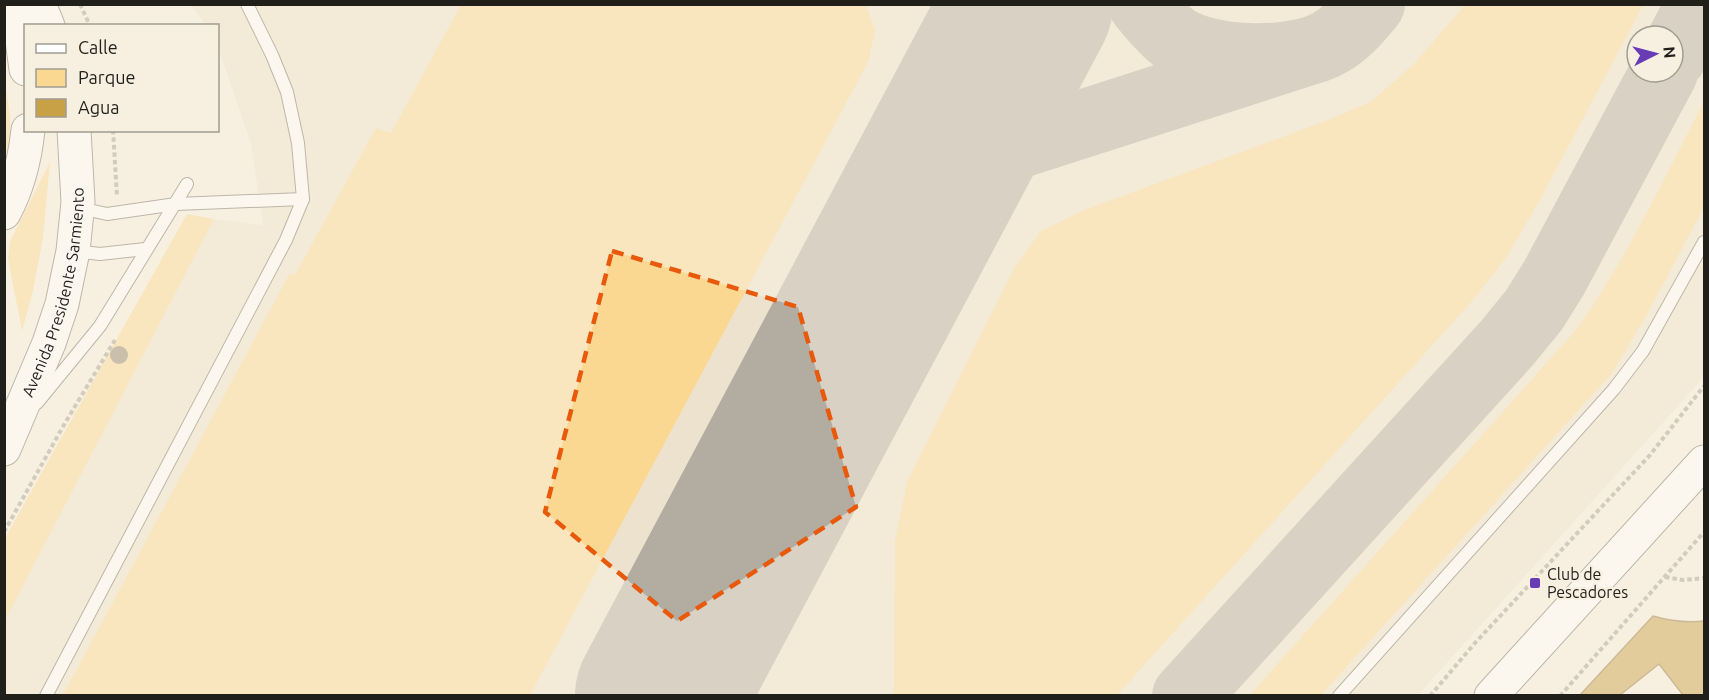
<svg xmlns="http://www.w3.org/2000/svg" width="1709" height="700" font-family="Ubuntu,sans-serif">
<rect width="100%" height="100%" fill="#f7f0e1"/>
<path fill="#ede2cd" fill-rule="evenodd" d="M190,5H1704V377L1418,695H5L4,620L214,219L263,225L251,144L218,47V26L206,25ZM1637,36H1673V72H1637Z"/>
<g fill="#fad892">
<path d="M461,5H866L875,31L868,62L530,695H63L290,273L295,275L376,128L391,133Z"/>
<path d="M1465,5H1643L1542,196L1506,258L1472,301L1117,695H894L895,541L907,482L1015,267L1041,231L1082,211L1331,119L1372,101L1413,65Z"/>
<path d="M4,80C12,117 13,142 4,179Z"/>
<path d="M1704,102V207L1645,318L1612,373L1321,695H1250L1576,330C1627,259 1664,178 1704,102Z"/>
<path d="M50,162L43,238L33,291L22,331L8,259L10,241Z"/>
<path d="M187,214L214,219L5,620V538Z"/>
</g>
<path fill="#c8a046" stroke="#967939" stroke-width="1.5" d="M1653,616C1670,621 1686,623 1704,621V695H1683L1659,664L1620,695H1580Z"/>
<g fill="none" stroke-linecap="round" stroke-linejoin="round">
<g stroke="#b2aca1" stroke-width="68">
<path d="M1142,4C1152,16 1162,29 1174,38C1209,62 1295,64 1331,42C1347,33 1359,18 1371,4"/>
<path d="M1673,56L1700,4"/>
<path d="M967,120L984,65V36L972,4"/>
<path d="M916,217L949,175L989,154L1303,53"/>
<path d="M1186,696L1507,343L1534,310L1554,278L1664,72"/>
</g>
<path stroke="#b2aca1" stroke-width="170" d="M660,696L1028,4"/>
<g stroke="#767063" stroke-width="14">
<g id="service">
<path d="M80,203L89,210L107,214L176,204L303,199"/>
<path d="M74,251L100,254L145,249"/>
<path d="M37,403L100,326L187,184"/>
<path d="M46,696L286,240L303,199L298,143L287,92L272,55L247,4"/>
<path d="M1339,696L1614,389L1643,351L1704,242"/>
</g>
</g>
<g stroke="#767063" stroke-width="35">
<g id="secondary">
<path d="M39,4L48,26"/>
<path id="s1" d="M4,449L49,343L62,304L73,251L78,202L74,130"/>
<path d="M1491,696L1704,462"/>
</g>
</g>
<g stroke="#767063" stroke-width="35">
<g id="motorway">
<path d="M17,4L26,69"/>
<path d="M4,213C18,187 25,159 28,130"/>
</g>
</g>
<g stroke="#a5a094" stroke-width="4" stroke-dasharray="4.5 3" stroke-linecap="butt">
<path d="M80,4L90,26"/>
<path d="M113,130L117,196"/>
<path d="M4,532L65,423L115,340"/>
<path d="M1665,577L1683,580L1704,578"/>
<path d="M1430,696L1475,643L1650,455L1704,386"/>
<path d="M1560,696L1704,532"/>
</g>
<use href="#service" stroke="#fff" stroke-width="12"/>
<use href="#secondary" stroke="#fff" stroke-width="33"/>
<use href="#motorway" stroke="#fff" stroke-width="33"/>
</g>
<circle fill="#908366" cx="119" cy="355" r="9"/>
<path d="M0 0H1709V700H0ZM612,251L798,307L856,507L677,621L545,512Z" fill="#f7f0e1" fill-opacity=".55" fill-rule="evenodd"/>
<path fill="none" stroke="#e8590c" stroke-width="4.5" stroke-dasharray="12 8" stroke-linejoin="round" d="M612,251L798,307L856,507L677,621L545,512Z"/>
<rect fill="#673cb4" stroke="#f7f0e1" stroke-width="2" x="1529" y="577" width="12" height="12" rx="3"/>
<g text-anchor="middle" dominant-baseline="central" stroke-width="4.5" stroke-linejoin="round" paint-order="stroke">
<g font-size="16" fill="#211f1a" stroke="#f7f0e1">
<text stroke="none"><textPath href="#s1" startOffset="166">Avenida Presidente Sarmiento</textPath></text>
</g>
<g font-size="16" fill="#211f1a" stroke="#f7f0e1" text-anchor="start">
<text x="1547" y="574">Club de<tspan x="1547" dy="18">Pescadores</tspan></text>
</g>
</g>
<rect width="1709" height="700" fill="none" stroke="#211f1a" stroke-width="12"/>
<rect x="24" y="24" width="195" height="108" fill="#f7f0e1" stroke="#a19c91" stroke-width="1.5"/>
<rect x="36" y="44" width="30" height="9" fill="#ffffff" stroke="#a19c91" stroke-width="1.5"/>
<text x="78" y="54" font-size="18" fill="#211f1a">Calle</text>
<rect x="36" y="69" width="30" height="18" fill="#fad892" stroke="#a19c91" stroke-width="1.5"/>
<text x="78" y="84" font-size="18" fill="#211f1a">Parque</text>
<rect x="36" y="99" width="30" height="18" fill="#c8a046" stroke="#a19c91" stroke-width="1.5"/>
<text x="78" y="114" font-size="18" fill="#211f1a">Agua</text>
<g transform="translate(1655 54) rotate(84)"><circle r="28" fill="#f7f0e1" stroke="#a19c91" stroke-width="1.5"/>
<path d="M0-4.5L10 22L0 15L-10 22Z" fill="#673cb4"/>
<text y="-9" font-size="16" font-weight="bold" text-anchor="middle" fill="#211f1a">N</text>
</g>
</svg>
